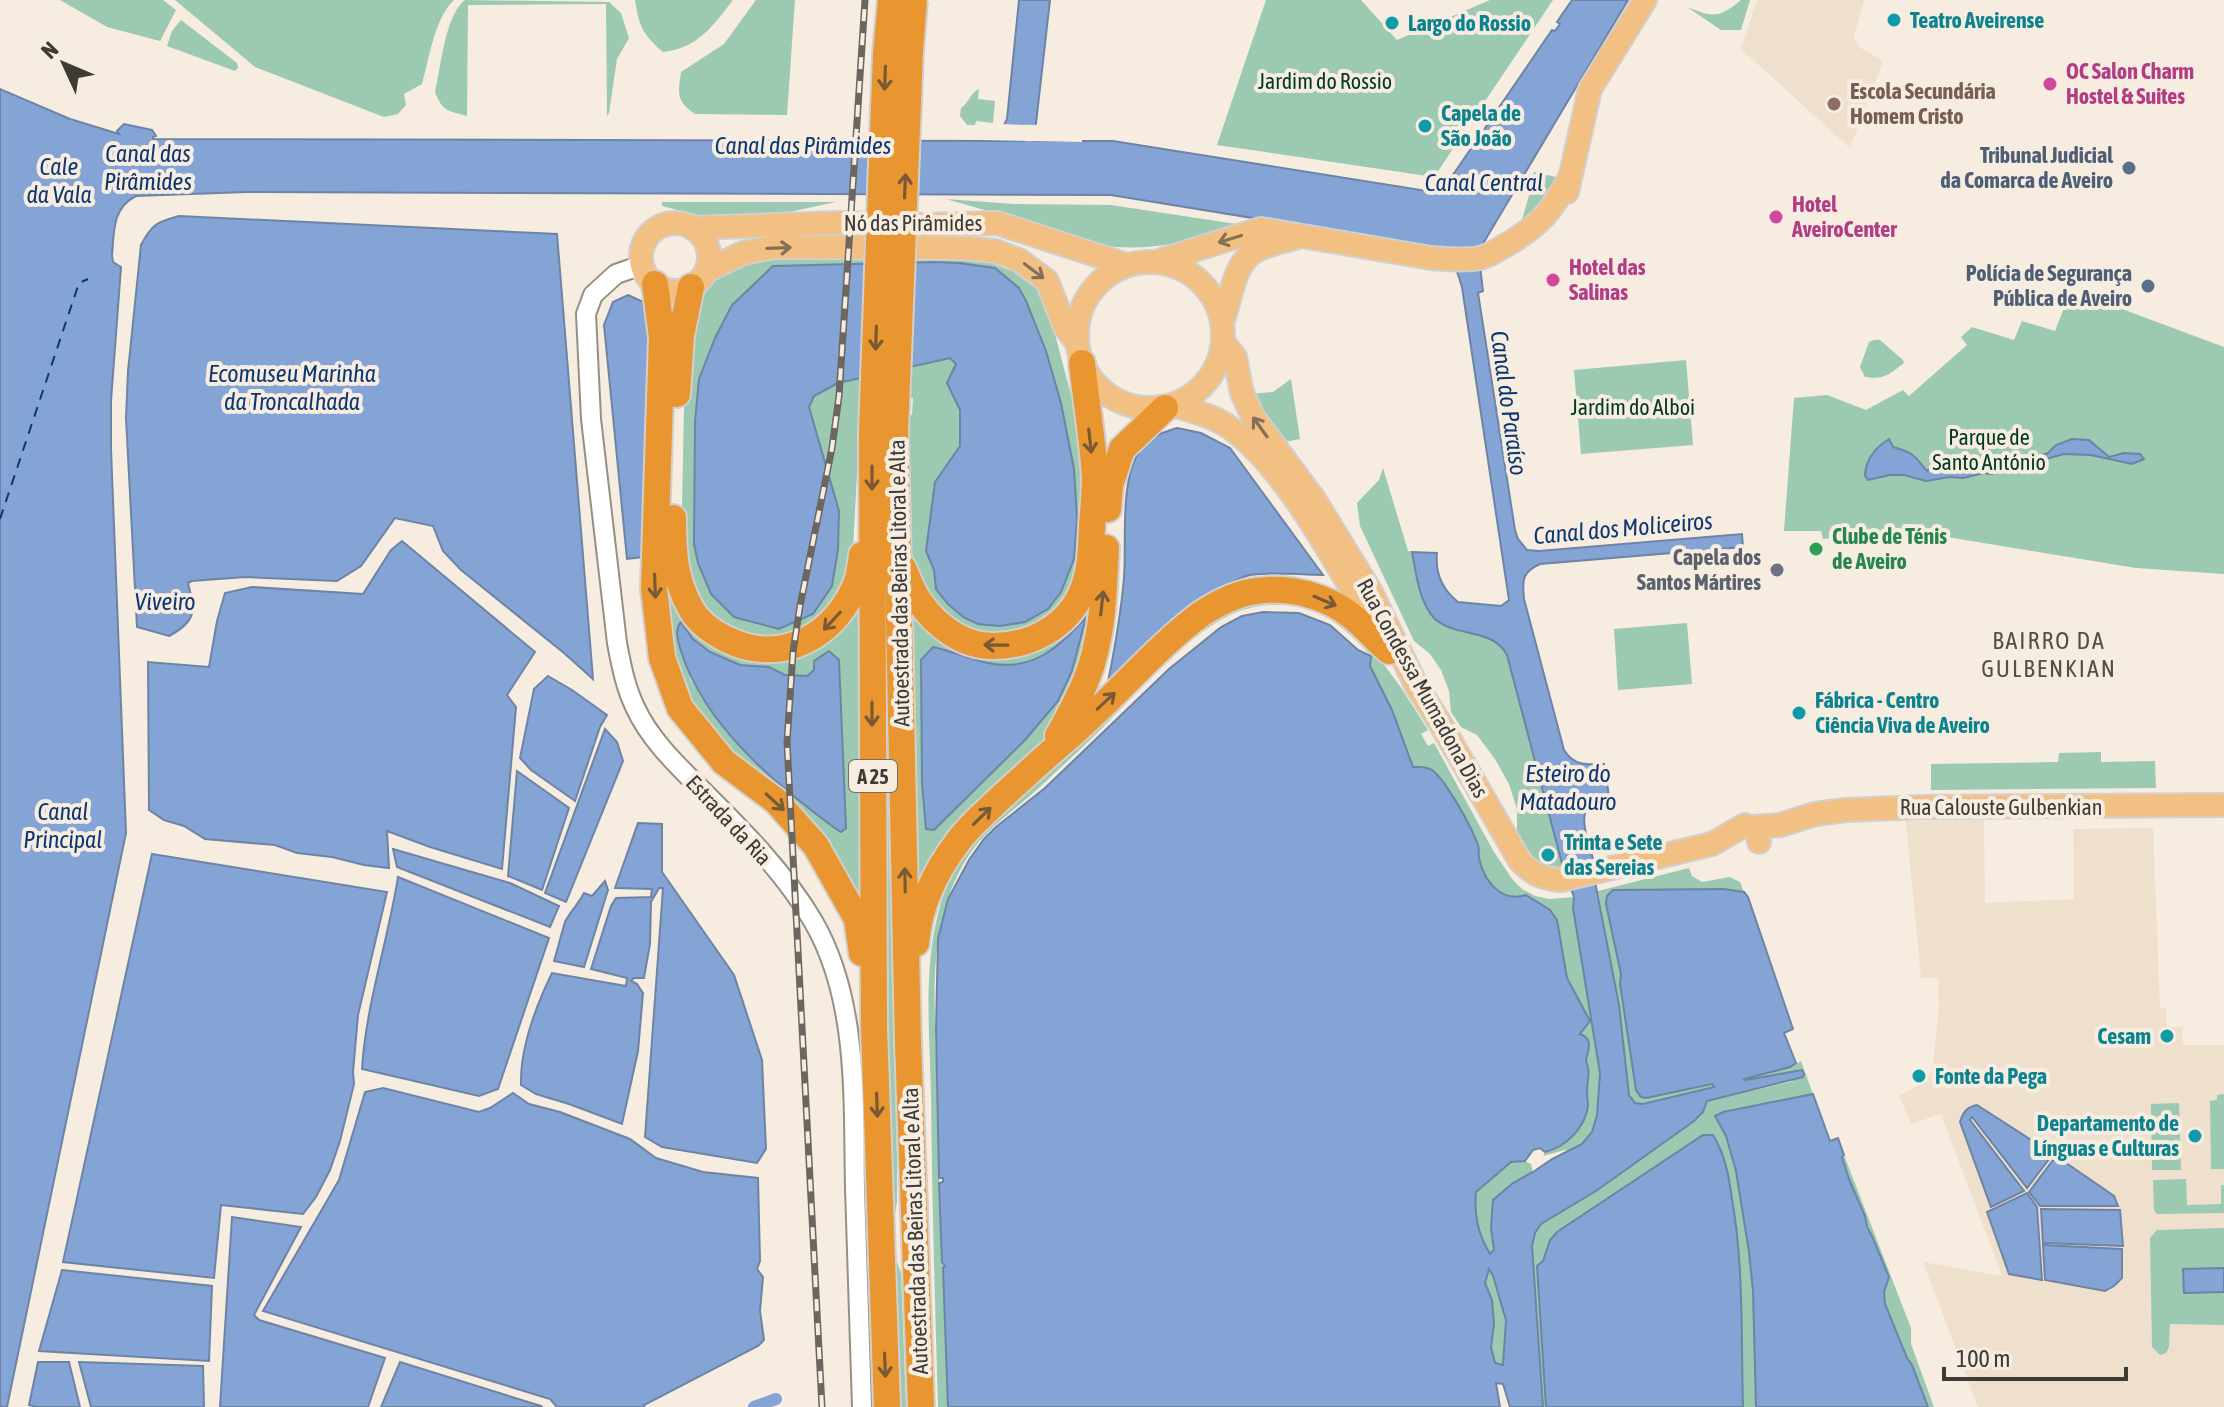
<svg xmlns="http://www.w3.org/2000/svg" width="2224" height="1407" font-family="'Asap Condensed',sans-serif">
<rect width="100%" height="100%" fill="#f6ece0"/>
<g fill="#efe0ce">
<path d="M1757,0H1864L1854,37L1859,47L1883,61L1850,148L1741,49Z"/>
<path d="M1984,820L1985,903L2074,899L2073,829L2153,828L2160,1008H2166L2167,1027H2182L2183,1045H2224V1407H1978L1923,1262L2002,1276L1941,1114L1911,1124L1899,1096L1927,1080L1933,1066L1939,1004L1938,978H1921L1906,821Z"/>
</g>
<g fill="#9bc9b1" fill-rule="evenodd">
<path d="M60,0H163L176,10L160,41L107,27Z"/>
<path d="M175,0H454C435,17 429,59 422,84L404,94L406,105L398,114L384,117L255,67Z"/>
<path d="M465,0L609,2L621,13L629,38L617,59L609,113L607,116L606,4L468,5L467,116C448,111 442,111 435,92C441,67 445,15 465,0Z"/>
<path d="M635,0H733C713,26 698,48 663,52C643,35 639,26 635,0Z"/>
<path d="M756,0H795L787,115L695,114C676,101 678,94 681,72L724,44Z"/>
<path d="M1266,0H1361L1397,40L1490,0H1553L1434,177L1217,145Z"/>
<path d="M1741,0H1750L1741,30H1721L1687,7C1712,17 1719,19 1741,0Z"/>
<path d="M181,20L237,63L238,68L235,71L167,46L172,31Z"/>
<path d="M979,89L978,99L995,101L993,123L976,121L975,125H967L960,116L961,108C969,103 970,93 979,89Z"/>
<path d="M1534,172L1560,178L1556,189L1520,227L1532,185L1530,181Z"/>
<path d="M946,199L1013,204L1111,205L1243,225C1201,239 1161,250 1116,247C1103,246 1091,242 1078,242L995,213Z"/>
<path d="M662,202H836L766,217L713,219L662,206Z"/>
<path d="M768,257L984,258L1017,269L1040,289L1051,319L1082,437L1086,473L1081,566L1063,606L1023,634L978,635L937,609L915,569L912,554L909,416L912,415L913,398H861L853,549L841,597L792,639L732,634L697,605L681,557L684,407L690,340L697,298L707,285L720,274L745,262ZM935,262L959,263L995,268L1019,288L1026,301L1046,351L1061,403L1074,468L1048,609L1025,622L1000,626L936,589L934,570L926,550L935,482L960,447V410L947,383L956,364L950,358L838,383L814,395L809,407L839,511L838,549L832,586L813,614L779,629L694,544L695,421L699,379L773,266Z"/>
<path d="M2071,290L2224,347V574L2136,568L1910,531L1823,539L1821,531H1784L1794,398L1827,395L1866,410L1903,390L1909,396L1967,345L1961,337L1972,327L2014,340L2022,321L2055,331Z"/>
<path d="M1874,340H1880L1903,360L1904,363C1889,374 1885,380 1865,377L1860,367L1869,342Z"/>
<path d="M1686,360L1693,445L1581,454L1574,370Z"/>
<path d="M1291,379L1300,439L1284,442L1250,394L1273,392Z"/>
<path d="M888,415L887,729L897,1163V1202L894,1220L891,1203L881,860Z"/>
<path d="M1383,468L1408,551L1412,552C1416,573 1419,603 1435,618C1456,638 1492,627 1507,655L1564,871L1537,864L1517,835V809L1509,784L1495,759L1477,735L1461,727L1451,712L1449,691L1441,670L1430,654L1414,641L1360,526L1357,503L1379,480Z"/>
<path d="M670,580L677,595L766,656L859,594L860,779L863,912L708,730L678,680L662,581ZM683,623L693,639L710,652L740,665L769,667L784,675L807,676L814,670V661L829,651L839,660L846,828L841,832L766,773L745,752L703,700L691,680L678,641Z"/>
<path d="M1093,580L1088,655L1048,736L1033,752L916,911L908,597L1004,652ZM1084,619L1058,701L1025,740L934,829H927L922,783L921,660L933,648C952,651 969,659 987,663C1031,672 1057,649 1084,619Z"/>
<path d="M1288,599L1342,621L1378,657L1400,686L1428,730L1421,734L1428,746L1434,743L1494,852L1513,880L1522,889L1535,896L1549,899L1574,897L1573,908L1600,1073L1597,1115L1591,1132L1582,1144L1569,1152L1565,1150L1543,1156L1545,1152C1565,1147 1585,1128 1588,1106C1588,1101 1587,1097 1587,1093C1587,1077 1591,1076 1586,1060C1588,1049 1594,1040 1580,1034L1590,1020L1567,978L1557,920L1550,910L1527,895C1496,902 1478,877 1479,848L1424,767L1414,768L1392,710L1369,666L1371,656C1337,617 1303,596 1250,608C1199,620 1145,685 1109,721C1088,743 1065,763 1043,784C1018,808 988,826 969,855C957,873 948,895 943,916C931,962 935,1015 936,1062C938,1128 939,1195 942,1262L945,1266L943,1268L948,1407H938C935,1303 932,1200 931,1096C930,1036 923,972 938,914C944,888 957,864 971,842L1206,623L1248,603Z"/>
<path d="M1687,623L1692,684L1618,690L1614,629Z"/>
<path d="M2101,752V762L2155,761L2156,788L1931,790V764L2058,762L2059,753Z"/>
<path d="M1689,868L1692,876L1702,882L1730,877L1740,882L1744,892L1724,889L1613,890L1607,896L1606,904L1621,974L1620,984L1646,1098L1712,1084L1714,1088L1643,1104L1635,1103L1629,1095L1619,1005L1598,891Z"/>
<path d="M1801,1061L1813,1094L1723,1112L1715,1117L1726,1136L1736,1171L1749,1252L1753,1291L1756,1407H1743C1742,1338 1744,1269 1732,1201C1729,1178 1725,1155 1713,1135H1703L1557,1232L1550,1240L1543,1261L1537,1266L1546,1407H1543L1532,1246L1535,1233L1541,1224L1596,1191L1694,1121L1706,1101L1794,1081H1746L1743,1078L1790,1067Z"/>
<path d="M2224,1094V1169H2211L2210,1101L2217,1100V1095Z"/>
<path d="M2179,1103L2181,1170H2152L2151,1104Z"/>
<path d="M1844,1155L1911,1328V1344L1934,1407H1928L1912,1365L1907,1358L1885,1304L1884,1292L1887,1283L1872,1236L1867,1227L1865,1216L1849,1179L1842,1156Z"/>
<path d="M1525,1161L1531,1164L1533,1172L1513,1183L1491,1228L1494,1250L1491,1255C1478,1234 1474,1217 1476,1192L1511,1162Z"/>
<path d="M2186,1179L2187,1205L2221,1204V1185H2224V1213L2157,1214L2154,1210L2153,1180Z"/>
<path d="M2224,1228V1325L2170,1324L2169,1347L2166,1353L2160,1355L2152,1347L2150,1238L2157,1230Z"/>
<path d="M895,1256L901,1273L906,1407H897L893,1275Z"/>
<path d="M1489,1267L1506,1320L1503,1365L1495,1364L1491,1347L1494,1324L1485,1283Z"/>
</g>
<g fill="#83a4d5" stroke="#6e84a5" stroke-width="2" fill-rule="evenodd">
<path d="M1019,0H1050L1034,141H1113L1433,192L1446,185L1552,30L1555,31L1560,24L1557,22L1572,0H1628L1481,247L1479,257L1483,291L1478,293L1515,530L1518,539L1527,550L1539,551L1742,534L1743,547L1540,564C1522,572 1522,580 1524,599L1564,750C1574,766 1587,765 1604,764L1609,796C1569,802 1588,836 1594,863L1592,866L1619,1005L1629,1095L1635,1103L1643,1104L1714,1087L1712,1084L1646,1098L1641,1097L1636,1090L1620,984L1621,974L1606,904L1607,896L1613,890L1724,889L1744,892L1748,897L1793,1029L1784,1033L1796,1063L1790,1067L1744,1079L1746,1080L1802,1070L1804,1074L1803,1077L1707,1101L1703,1112L1694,1121L1596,1191L1541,1224L1535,1233L1532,1246L1543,1407H1510L1503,1384L1496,1383L1500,1407H948L943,1268L945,1266L942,1262L939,1183L943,1182V1178H939L936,1029L938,939L948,899L969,860L984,839L996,827L1045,788L1169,669L1221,627L1242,616L1263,612L1299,613L1330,625L1358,650L1371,656L1370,666L1392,710L1413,767C1420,767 1426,766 1432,770C1446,780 1472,828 1478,845C1480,853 1478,849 1479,858C1484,881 1501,903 1526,895L1550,910L1557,920L1567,978L1590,1021L1580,1034C1594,1039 1588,1050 1586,1060C1591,1076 1587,1077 1587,1093C1587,1097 1588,1101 1588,1106C1585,1128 1566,1147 1545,1152L1540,1148L1533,1150L1525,1161L1511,1162L1476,1192C1474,1216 1478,1234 1490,1254L1494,1250L1491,1228L1493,1200L1513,1183L1533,1172L1552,1159L1582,1144L1592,1132L1597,1115L1600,1073L1573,908L1574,897L1564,871L1507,655C1492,627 1456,638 1435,619C1419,603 1416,573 1412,552L1437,553C1435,573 1443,590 1458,602L1501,606L1509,600L1462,287L1450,250L1111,195L246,192L136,196C112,208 114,232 112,256L113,262L121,267L111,401V449L126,833L7,1407H0V89L70,119L119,134L117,131L124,124L152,130L156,136L153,137V139L1024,141L1025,125H1004L1007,119ZM1489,1269L1493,1276L1506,1320L1503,1365L1495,1363L1491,1347L1494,1324L1492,1300L1485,1283Z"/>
<path d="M179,216L557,234L593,679L564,653L461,570L443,551L433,526L395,518L361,566L337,581L245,577L192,581L188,583C195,611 197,621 169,636L137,627L126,418L128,371L141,245C152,224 157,222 179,216Z"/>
<path d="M935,262L959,263L995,268L1019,288L1026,301L1046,351L1061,403L1074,469L1077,519L1074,559L1061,592L1048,609L1025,622L1000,626L978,624L963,617L948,604L936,589L934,570L926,551L935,482L960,446V410L947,383L956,364L950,358L838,383L814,396L809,407L839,511L838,549L832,586L813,614L779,629L734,617L711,594L698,563L694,544L695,421L699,379L715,338L732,305L773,266Z"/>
<path d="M628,295L643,302L649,339L643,557L627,559L604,325L613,302Z"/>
<path d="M1177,428L1201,433L1230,448L1323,575C1299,575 1274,571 1250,575C1240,577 1230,584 1221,588C1175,610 1142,645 1108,682C1115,647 1121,613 1124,578C1127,541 1118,474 1144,445C1153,435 1165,432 1177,428Z"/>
<path d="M1889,439L1893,447C1915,453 1914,456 1927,471L1934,464L1940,462L1954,469L1978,465L1999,469L2048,453L2056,445L2072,439L2089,440L2109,457L2124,453L2140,454L2144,459L2132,464L2091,455L2064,454L1991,474L1984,473L1963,478L1950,477L1926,481L1904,475H1890L1868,480L1865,476C1865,460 1876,447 1889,439Z"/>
<path d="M402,541L535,652L507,695L516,707L502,869L430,847L387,831L389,868L364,865L332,857L297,853L275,845L205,839L184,826L164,820L149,810L148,662L209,667L217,621L225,593L252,587L363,594L391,550Z"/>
<path d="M1086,617L1072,671L1058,701L1025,740L934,830L926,829L922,783L921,660L933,647C952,651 969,659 988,663C1032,672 1059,648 1086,617Z"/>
<path d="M681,622L693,639L710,652L740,665L769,667L785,675L807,676L814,670V661L829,651L839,660L846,828L841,832L836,829C775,784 704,725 681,651C678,641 674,630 681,622Z"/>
<path d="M548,676L572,690L607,715L600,727L575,801L531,770L520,758L534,689Z"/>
<path d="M605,729L617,742L623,761L566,902L545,893Z"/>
<path d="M517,771L569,808L542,890L508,876Z"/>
<path d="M638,823L662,824V872L734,975L762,1060L766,1149L757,1163L662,1147L645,1137L663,888H659L651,902L650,944L644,978H634L631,981L637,984L643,993L638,1051L622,1124L569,1104L536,1094L521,1085C520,1047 535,1008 552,973L626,986L627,978L591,969L611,906L616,898L651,897L652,889L615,888Z"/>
<path d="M393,849L510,883L559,906L550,927L397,867Z"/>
<path d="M152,854L387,892L358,1015L353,1072L354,1084L340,1141L330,1170L316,1197L303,1214L221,1205L214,1278L63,1262Z"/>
<path d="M398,877L549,938L498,1089L479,1096L362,1069C366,1004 388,941 398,877Z"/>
<path d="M605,881L608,890L584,967L554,961C558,948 561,935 565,922C568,915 579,903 584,893L592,896Z"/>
<path d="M383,1088L479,1112L490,1108L513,1093L529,1104L560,1112L630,1139L656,1158L703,1172L758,1178L760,1261L757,1269L763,1277L760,1311L764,1340L758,1346L644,1405V1407H557L550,1399L263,1311L339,1180L365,1092Z"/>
<path d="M1813,1094L1830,1141L1838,1138L1844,1155L1842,1157L1849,1179L1865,1216L1867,1227L1872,1236L1889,1277L1884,1292L1885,1304L1907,1358L1912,1365L1928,1407H1756L1753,1291L1749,1252L1736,1171L1726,1136L1715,1116L1723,1112Z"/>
<path d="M1977,1105L2053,1154L2027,1188L1972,1117L1970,1120L2024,1191L1991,1207L1960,1122C1963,1112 1967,1107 1977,1105Z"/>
<path d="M1703,1135H1713C1725,1154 1729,1177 1732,1199C1744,1268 1741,1337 1743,1407H1546L1537,1266L1543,1261L1550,1240L1557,1232Z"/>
<path d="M2056,1156L2114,1196L2118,1206H2040L2029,1192Z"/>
<path d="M2027,1193L2037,1207L2042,1280L2009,1274L1987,1212Z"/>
<path d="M2041,1209L2120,1210L2123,1246L2043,1243Z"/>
<path d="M232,1217L301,1227L254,1315L259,1320L385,1358L368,1407H220Z"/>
<path d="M2043,1245L2122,1249V1278L2114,1286L2105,1291L2045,1280Z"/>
<path d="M2224,1268V1292L2184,1293L2183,1269Z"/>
<path d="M62,1270L212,1286L209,1361L39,1351Z"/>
<path d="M38,1362H69L80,1407H37L29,1405Z"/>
<path d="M79,1362L203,1366L204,1407H91Z"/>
<path d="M400,1362L541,1406L542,1407H381Z"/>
</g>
<path fill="#f6ece0" d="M1000,124L1040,125L1038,137L1082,138V142L982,140V136L1021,137V129L1003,128Z"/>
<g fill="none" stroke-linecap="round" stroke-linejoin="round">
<path stroke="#83a4d5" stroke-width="12" d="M754,1407L776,1399"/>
<path stroke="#0e3772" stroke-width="2" stroke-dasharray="10 8" stroke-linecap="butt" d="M0,519L79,283L88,279"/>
<g stroke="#988f84" stroke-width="22">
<path id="minor" d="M642,265L616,274L593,295L586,314L591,419L617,643C621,664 625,686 635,707C650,740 678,766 703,791C743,831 784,872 813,921C859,1000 853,1100 855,1188C858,1261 860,1334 862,1407"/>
</g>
<g stroke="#d1d0cf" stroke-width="26">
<g id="major">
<path d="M1567,192L1590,89L1645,0"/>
<circle cx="675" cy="257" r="34"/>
<path d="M692,228L837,223L924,225L997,223L1127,265"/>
<path d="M1159,261L1261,229L1431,258C1447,259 1464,261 1480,258C1491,255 1498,249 1508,244C1541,224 1552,211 1570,177"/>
<circle cx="1150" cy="335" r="73"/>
<path d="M706,271L743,253L774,247L965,248L995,251L1019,260L1047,281L1065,327L1077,343"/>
<path d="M1223,320C1231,298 1234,259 1259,249C1270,244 1283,241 1295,238"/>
<path d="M1224,343L1235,357L1242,393L1253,417L1314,499L1371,592L1416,685L1440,723L1520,861C1533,875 1543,878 1561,880L1712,844L1745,825L1757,830L1759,842"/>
<path d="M1172,405C1192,411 1211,415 1229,427C1288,469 1335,564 1373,625"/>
<path d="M1754,827L1780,825L1815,814L1846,810L1922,807L2224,805"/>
</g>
</g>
<g stroke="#d1d0cf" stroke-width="30">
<g id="highway">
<path d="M655,284L662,337L654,589L662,658L680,708L724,762L776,801L816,846L857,919L862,953"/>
<path d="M677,394L681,335L691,287"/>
<path d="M872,432L874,1027L887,1407"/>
<path d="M895,432L908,1042L921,1407"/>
<path d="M1108,509L1110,485L1122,449L1165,408"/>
<path d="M673,518C673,550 674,578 690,607C697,621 712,632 726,639C782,667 838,635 858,579C860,571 861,562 862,555"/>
<path d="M903,568C908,579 912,591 919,601C935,625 963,647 994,646C1030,646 1067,627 1082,592C1091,571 1091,550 1092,527C1093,511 1095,494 1095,478C1093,440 1086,401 1082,363"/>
<path d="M1058,736C1074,707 1091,677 1097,643C1104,612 1104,580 1106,548"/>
<path d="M916,943C919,907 935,872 957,843C967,828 982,816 995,803C1020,780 1045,757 1072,734C1116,696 1154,649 1201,614C1218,603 1237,593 1257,591C1290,586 1328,596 1354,618C1366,628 1377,641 1389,651"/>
</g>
</g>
<use href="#minor" stroke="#fff" stroke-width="18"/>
<use href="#major" stroke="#f2c083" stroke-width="22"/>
<use href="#highway" stroke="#e99631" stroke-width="26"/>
<g stroke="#6b6660" stroke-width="7">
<path id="rail" d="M822,1407L787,742L793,652L800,606L832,448L839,396L865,0"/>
</g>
<use href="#rail" stroke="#f6ece0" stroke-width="4" stroke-dasharray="12" stroke-linecap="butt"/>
<g stroke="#d1d0cf" stroke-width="30" stroke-linecap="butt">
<g id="highway-bridge">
<path d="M872,432L886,54L891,0"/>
<path d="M895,432L910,51L914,0"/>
</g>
</g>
<use href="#highway-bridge" stroke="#e99631" stroke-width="26"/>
</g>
<defs><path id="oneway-shaft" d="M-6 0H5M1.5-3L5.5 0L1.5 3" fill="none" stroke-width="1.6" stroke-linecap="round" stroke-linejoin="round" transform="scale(2)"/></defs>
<g stroke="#7a5a34">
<use href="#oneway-shaft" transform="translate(885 78) rotate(92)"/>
<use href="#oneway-shaft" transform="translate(905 186) rotate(-88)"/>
<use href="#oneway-shaft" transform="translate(876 338) rotate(92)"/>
<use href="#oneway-shaft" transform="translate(1090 441) rotate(84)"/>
<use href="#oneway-shaft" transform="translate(872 478) rotate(90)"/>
<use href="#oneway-shaft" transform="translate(655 586) rotate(88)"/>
<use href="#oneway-shaft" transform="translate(1325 601) rotate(23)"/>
<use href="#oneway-shaft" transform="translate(1102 603) rotate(-84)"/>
<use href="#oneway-shaft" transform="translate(832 621) rotate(133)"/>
<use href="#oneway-shaft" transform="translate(996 645) rotate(-179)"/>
<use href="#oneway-shaft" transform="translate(1106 701) rotate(-43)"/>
<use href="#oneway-shaft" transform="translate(872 714) rotate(90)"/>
<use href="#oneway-shaft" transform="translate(775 802) rotate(42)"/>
<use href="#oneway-shaft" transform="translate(982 816) rotate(-44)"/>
<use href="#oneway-shaft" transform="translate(905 880) rotate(-91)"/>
<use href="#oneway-shaft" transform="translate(877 1105) rotate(88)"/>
<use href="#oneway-shaft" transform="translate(885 1365) rotate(88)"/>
</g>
<g stroke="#867055">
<use href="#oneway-shaft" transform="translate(1230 239) rotate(163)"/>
<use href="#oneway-shaft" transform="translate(779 248) rotate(-2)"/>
<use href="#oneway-shaft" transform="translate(1034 271) rotate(37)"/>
<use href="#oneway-shaft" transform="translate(1260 427) rotate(-126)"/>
</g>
<g fill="#0f9aa8" stroke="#f6ece0" stroke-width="3">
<circle cx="1894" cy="20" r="8"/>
<circle cx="1392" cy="23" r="8"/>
<circle cx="1425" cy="126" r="8"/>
<circle cx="1799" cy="713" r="8"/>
<circle cx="1548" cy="855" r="8"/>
<circle cx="2167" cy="1036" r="8"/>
<circle cx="1919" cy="1076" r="8"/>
<circle cx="2195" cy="1136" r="8"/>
</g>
<g fill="#d1479c" stroke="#f6ece0" stroke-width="3">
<circle cx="2050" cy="84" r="8"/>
<circle cx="1776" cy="217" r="8"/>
<circle cx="1553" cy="280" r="8"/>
</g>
<circle fill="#8d6e63" stroke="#f6ece0" stroke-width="3" cx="1834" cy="104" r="8"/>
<g fill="#5c6f8a" stroke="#f6ece0" stroke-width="3">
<circle cx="2129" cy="168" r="8"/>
<circle cx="2148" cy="286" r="8"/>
</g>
<circle fill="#2e9e5b" stroke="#f6ece0" stroke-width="3" cx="1816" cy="549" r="8"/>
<circle fill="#6b7280" stroke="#f6ece0" stroke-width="3" cx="1777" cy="570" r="8"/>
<g text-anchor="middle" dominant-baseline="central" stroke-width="8" stroke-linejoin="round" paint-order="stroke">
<rect fill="#f6ece0" stroke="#756f69" stroke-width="2" x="849" y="760" width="48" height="32" rx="6"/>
<g font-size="20" font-weight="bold" fill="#3e3a36">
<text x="873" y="776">A 25</text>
</g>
<g font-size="22" font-weight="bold" fill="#0d838f" stroke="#f6ece0" text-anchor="start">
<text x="1910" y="20">Teatro Aveirense</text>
<text x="1408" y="23">Largo do Rossio</text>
<text x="1441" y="113">Capela de<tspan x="1441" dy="25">São João</tspan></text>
<text x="1815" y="700">Fábrica - Centro<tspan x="1815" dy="25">Ciência Viva de Aveiro</tspan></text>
<text x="1564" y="842">Trinta e Sete<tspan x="1564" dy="25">das Sereias</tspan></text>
<text x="2151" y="1036" text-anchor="end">Cesam</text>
<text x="1935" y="1076">Fonte da Pega</text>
<text x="2179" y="1123" text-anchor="end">Departamento de<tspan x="2179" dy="25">Línguas e Culturas</tspan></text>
</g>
<g font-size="22" font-weight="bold" fill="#b23c85" stroke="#f6ece0" text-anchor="start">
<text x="2066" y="71">OC Salon Charm<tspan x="2066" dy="25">Hostel &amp; Suites</tspan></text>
<text x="1792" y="204">Hotel<tspan x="1792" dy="25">AveiroCenter</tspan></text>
<text x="1569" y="267">Hotel das<tspan x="1569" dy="25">Salinas</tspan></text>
</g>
<g font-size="22" fill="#003925" stroke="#f6ece0">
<text x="1325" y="81">Jardim do Rossio</text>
<text x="1633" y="407">Jardim do Alboi</text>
<text x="1989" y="437">Parque de<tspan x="1989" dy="25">Santo António</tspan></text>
</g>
<g font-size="22" font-weight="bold" fill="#785e54" stroke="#f6ece0" text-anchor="start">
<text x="1850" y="91">Escola Secundária<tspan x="1850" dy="25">Homem Cristo</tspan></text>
</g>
<g font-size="22" font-weight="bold" fill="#4e5e75" stroke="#f6ece0" text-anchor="end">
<text x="2113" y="155">Tribunal Judicial<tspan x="2113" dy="25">da Comarca de Aveiro</tspan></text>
<text x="2132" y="273">Polícia de Segurança<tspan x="2132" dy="25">Pública de Aveiro</tspan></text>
</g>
<g font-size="22" fill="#3e3a36" stroke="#f6ece0">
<text x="913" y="223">Nó das Pirâmides</text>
<text transform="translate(899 583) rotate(-91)">Autoestrada das Beiras Litoral e Alta</text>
<text transform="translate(1423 688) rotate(61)">Rua Condessa Mumadona Dias</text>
<text x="2001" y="807">Rua Calouste Gulbenkian</text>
<text transform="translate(729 820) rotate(47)">Estrada da Ria</text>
<text transform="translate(915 1231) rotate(-92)">Autoestrada das Beiras Litoral e Alta</text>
</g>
<g font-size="22" font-weight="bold" fill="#27864d" stroke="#f6ece0" text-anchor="start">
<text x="1832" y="536">Clube de Ténis<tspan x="1832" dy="25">de Aveiro</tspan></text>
</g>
<g font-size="22" font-weight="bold" fill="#5b616d" stroke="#f6ece0" text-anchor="end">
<text x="1761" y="557">Capela dos<tspan x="1761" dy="25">Santos Mártires</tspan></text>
</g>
<g font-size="24" font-style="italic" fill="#0e3772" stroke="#f6ece0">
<text x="803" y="145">Canal das Pirâmides</text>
<text x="148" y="153">Canal das<tspan x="148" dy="28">Pirâmides</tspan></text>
<text x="59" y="166">Cale<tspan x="59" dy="28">da Vala</tspan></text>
<text x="1484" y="182">Canal Central</text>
<text x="292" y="373">Ecomuseu Marinha<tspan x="292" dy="28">da Troncalhada</tspan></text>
<text transform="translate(1509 403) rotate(82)">Canal do Paraíso</text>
<text transform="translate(1623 528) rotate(-5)">Canal dos Moliceiros</text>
<text x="165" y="601">Viveiro</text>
<text x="1568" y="773">Esteiro do<tspan x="1568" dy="28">Matadouro</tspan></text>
<text x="63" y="811">Canal<tspan x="63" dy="28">Principal</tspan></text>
</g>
<g font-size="24" letter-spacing="2" fill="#564e44" stroke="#f6ece0">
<text x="2049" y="640">BAIRRO DA<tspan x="2049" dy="28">GULBENKIAN</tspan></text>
</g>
</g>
<g transform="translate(64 64) rotate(314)" stroke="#f6ece0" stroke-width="6" paint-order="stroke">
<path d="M0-6L14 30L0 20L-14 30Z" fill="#3e3a36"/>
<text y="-12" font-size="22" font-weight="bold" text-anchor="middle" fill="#3e3a36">N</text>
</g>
<path d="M1944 1367v12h182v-12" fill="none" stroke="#3e3a36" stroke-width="4"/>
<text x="1956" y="1367" font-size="24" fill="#3e3a36" stroke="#f6ece0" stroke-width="6" paint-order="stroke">100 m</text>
</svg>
